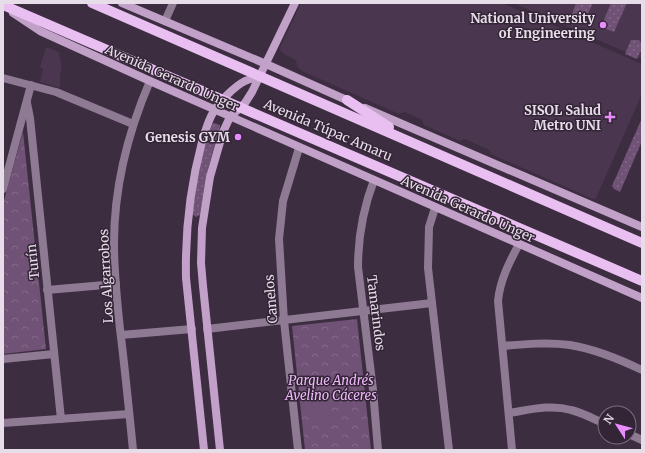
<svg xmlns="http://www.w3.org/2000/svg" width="645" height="453" font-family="Merriweather,serif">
<defs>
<pattern id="grass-dots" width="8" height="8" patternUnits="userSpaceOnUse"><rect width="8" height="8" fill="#6f5275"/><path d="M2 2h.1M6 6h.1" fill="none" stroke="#846a89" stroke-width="1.8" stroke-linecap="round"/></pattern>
<pattern id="forest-crowns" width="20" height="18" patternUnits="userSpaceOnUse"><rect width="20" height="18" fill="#6f5275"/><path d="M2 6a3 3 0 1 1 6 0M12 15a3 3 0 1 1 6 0" fill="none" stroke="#846a89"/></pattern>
</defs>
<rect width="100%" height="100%" fill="#3d2d41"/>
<g fill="#4a364f">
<path d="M301,3H502L642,64V94L596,198L593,199L491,154L489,150L465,139L460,141L424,125L422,120L405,112L399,114L302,71L297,66L296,60L284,54L280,50V48Z"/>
<path d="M513,3H642V59L614,47Z"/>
<path d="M46,47L59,52L62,70L60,74V88L40,82L43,69L40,67Z"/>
</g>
<g fill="url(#grass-dots)">
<path d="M576,3H593L585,20L572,14Z"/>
<path d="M611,3H627L614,32L601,27Z"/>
<path d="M631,40H639L642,44V53L640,52L637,59L625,54Z"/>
<path d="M642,118V141L620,192L614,189L612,186Z"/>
<path d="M214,123L220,125V127L209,165L200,215L196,217L192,214C196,183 202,153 212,124Z"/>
</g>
<g fill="url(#forest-crowns)">
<path d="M23,132L46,349L3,354V204Z"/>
<path d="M357,319L371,450H305L292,326Z"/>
</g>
<path fill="#6f5275" d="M330,396L333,424L314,426L311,398Z"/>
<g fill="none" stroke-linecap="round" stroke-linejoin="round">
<g stroke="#8e7a93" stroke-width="8">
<path d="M165,21L173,3"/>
<path d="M3,78L56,92L133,124"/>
<path d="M27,103L30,118L61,419"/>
<path d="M374,180C363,209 358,237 358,267L373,390L378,450"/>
<path d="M3,189L31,85"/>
<path d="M435,208L429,227L428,268L449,450"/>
<path d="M47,290L116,284"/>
<path d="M207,329L432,303"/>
<path d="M121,335L192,329"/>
<path d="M503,346C525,344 548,342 570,345C595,349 619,359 642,370"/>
<path d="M3,359L54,354"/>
<path d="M509,413C529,410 550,404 571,410C583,413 594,419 605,424"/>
<path d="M3,423L129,414"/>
<path d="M629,434L642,440"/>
<path d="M133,450C129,410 125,369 120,329C117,301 114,272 114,244C114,188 128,132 150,81"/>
<path d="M298,450L284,321L279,239L283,201L299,148"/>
<path d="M512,450L498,301C500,280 509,263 519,244"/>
</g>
<g stroke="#c1a1c8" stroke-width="8">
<path d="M122,3L266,64L351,102"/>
<path d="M13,13L40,31L150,81L642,298"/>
<path d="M365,108L642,227"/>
<path d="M204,450L186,278C185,232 190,187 202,142C205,132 208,120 214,111C220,101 235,86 245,81C250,79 255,78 260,76"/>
<path d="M220,450L203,286L201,263L202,228L210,177L223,132L230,117L245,103L252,92L295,3"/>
</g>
<g stroke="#e9bff2" stroke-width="10">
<path d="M92,3L642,243"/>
<path d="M3,5L642,281"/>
<path d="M347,100L389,127"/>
</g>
</g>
<g fill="#e98dfe" stroke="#332436" stroke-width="1.5">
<circle cx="603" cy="25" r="4"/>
<path d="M608 111h4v4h4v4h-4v4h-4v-4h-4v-4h4z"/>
<circle cx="238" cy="137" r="4"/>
</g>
<g text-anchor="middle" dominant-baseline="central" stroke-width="3" stroke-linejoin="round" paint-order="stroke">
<g font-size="13" font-weight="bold" fill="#e7dde9" stroke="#332436" text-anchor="end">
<text x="595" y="18">National University<tspan x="595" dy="15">of Engineering</tspan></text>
<text x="601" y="110">SISOL Salud<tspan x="601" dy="15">Metro UNI</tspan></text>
<text x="230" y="137">Genesis GYM</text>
</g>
<g font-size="13" fill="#e7dde9" stroke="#332436">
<text transform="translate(172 78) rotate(24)">Avenida Gerardo Unger</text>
<text transform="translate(328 130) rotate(23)">Avenida Túpac Amaru</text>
<text transform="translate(468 209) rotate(24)">Avenida Gerardo Unger</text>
<text transform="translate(33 262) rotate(-96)">Turín</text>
<text transform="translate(106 276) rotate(-93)">Los Algarrobos</text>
<text transform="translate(271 299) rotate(-95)">Canelos</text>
<text transform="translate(376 313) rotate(83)">Tamarindos</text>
</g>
<g font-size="13" font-style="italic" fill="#edbaf9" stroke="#332436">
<text x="331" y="380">Parque Andrés<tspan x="331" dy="15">Avelino Cáceres</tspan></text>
</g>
</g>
<rect width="645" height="453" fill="none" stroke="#e7dde9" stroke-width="8"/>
<g transform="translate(617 425) rotate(306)"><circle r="19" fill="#332436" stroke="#7b6e7e"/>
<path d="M0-3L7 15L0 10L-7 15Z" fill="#e98dfe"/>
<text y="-6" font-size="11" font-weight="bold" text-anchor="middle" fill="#e7dde9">N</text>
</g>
</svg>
